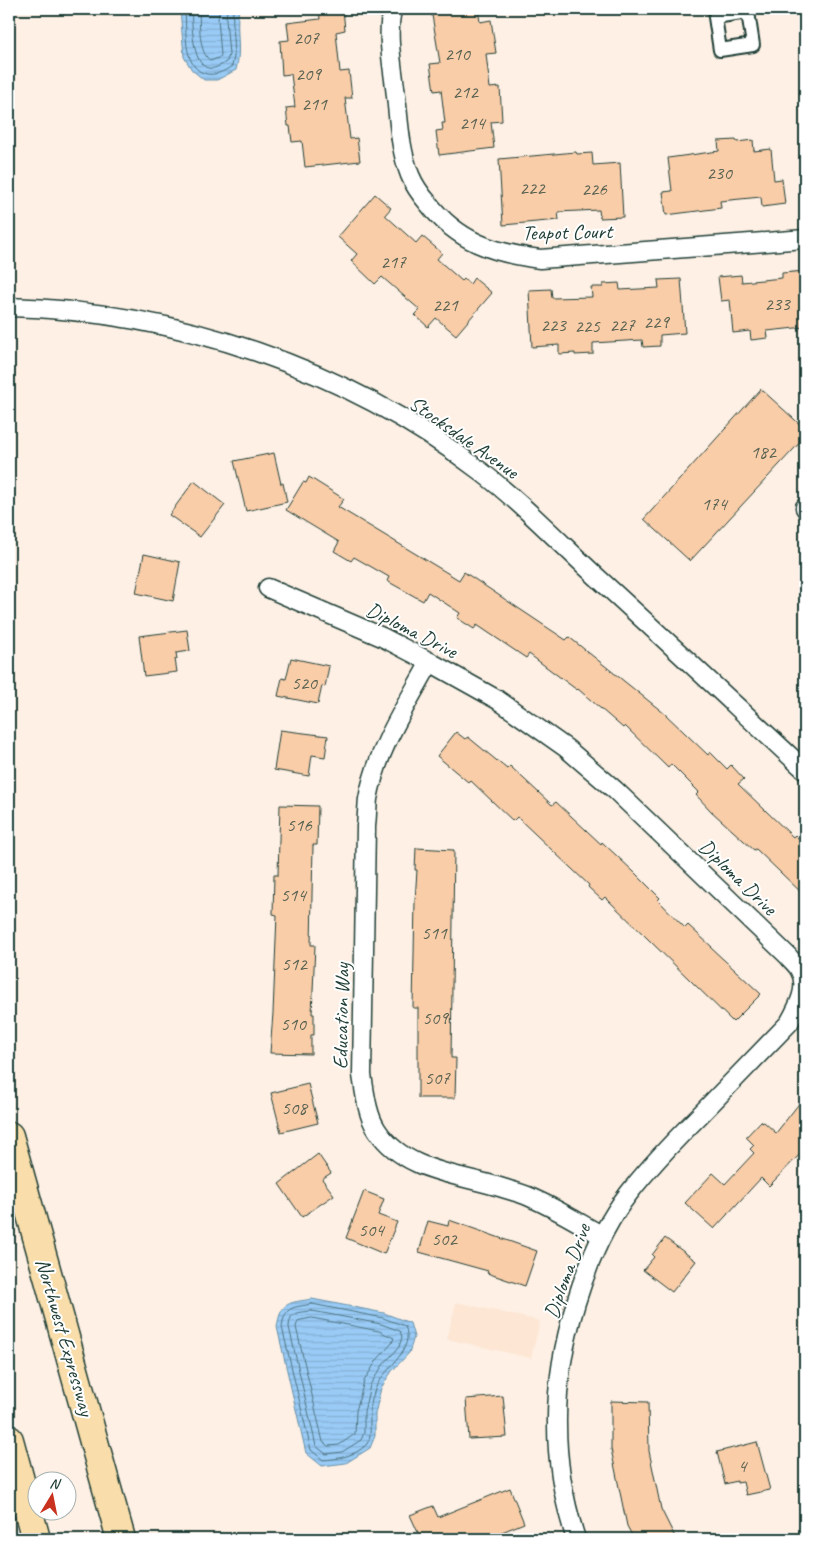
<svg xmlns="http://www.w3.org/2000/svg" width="814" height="1548" font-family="Caveat,sans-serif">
<defs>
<pattern id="water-rules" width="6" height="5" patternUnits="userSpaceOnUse" patternTransform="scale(1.25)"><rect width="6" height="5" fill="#99cbf6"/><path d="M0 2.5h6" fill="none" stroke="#83afd4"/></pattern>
</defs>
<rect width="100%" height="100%" fill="#fef0e5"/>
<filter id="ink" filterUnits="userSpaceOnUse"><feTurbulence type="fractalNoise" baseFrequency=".02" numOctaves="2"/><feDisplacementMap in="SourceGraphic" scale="10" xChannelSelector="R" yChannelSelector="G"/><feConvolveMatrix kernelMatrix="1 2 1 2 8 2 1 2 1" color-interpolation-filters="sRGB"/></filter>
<g filter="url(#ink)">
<path fill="#fde6d3" d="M456,1302L540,1321L531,1358L447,1339Z"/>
<g fill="url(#water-rules)" stroke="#6892a8">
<path d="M180,9H239C235,30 242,49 236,70L217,80H204L192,70L184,57Z"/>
<path d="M312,1299L384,1313L410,1323L414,1337L409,1353L392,1371L381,1388L375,1414V1436L370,1448L346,1463L322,1466L306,1453L277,1327C281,1301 289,1303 312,1299Z"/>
</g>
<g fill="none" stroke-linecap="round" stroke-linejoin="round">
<g stroke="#507682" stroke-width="1">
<path d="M185,9C186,22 185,44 189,55C196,79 216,78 232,66C238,47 231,28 233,9"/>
<path d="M191,9C193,29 191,89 227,61L229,55L226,19L227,9"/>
<path d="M199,9C200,24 198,53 211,61L220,57L221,55L218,19L220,9"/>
<path d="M312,1304L383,1318L405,1326C415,1350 387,1366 377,1385C373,1393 370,1406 370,1415C369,1424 373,1437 366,1445C355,1456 338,1459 323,1460L311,1450L282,1327C285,1305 293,1308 312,1304Z"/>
<path d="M312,1311L381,1324L400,1331L402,1337L399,1347L383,1365L370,1385L364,1412V1433L361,1440L342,1452L326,1454L316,1446L289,1327C290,1310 298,1313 312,1311Z"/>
<path d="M312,1318L379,1331L394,1338L392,1343L377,1360L364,1381L356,1411L355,1434L339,1445L328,1446L323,1442L296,1327L298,1321Z"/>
</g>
</g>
<g fill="#facda9" stroke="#1f3d34">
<path d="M332,9H343L345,30L336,32L340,72L349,71L352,98H345L350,139L357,138L360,161L305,167L302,141L292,142L290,126H288L286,108L295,107L291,74L282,75L280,41L289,40L287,23L320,19L319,10Z"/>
<path d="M431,9H478L480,22L491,20L496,53L486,54L490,88L500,87L502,121L491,122L494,148L439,155L436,131L443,130L442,123H445L441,90L434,91L430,64L440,63Z"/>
<path d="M736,140L737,142L753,140L754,151L771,149L774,180L782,179L785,204L762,207L761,197L720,201L721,208L666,215L663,192L672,191L668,158L719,151L718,141Z"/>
<path d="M576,152L577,154L592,153L593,165L620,163L623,217L600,218L599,210L558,212L559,220L503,225L499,159Z"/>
<path d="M375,194L391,208L385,215L416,243L422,236L442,253L437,259L462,281L464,279L470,284L474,278L492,293L456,335L436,318L428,327L415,315L420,310L382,277L375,284L351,261L357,254L338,237Z"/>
<path d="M805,271V327L767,331L768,338L751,340L750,331L733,333L730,300L721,301L718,277L741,275L742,282L782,278V273Z"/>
<path d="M681,279L685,333L660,335V346L643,347L642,340L593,343V354L575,355V353L559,354V345L532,347L529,290L551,289L552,298L592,297L591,287H603V284L619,283L620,290L659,288L658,280Z"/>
<path d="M761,389L805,429V437L690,561L644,519Z"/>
<path d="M274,453L281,484L283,483L287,502L246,511L234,461Z"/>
<path d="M309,477L344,499L338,507L459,580L464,572L566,640L569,637L665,714L708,755L710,752L727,769L731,765L744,779L738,784L793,837L795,835L805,845V896L756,849L754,850L711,811L696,795L699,792L671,764L668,768L625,726L623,728L578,689L577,690L529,654L526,658L477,625L474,629L457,618L460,613L428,592L423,601L387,581L389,577L354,557L351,561L334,551L339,542L286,510L303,482L306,483Z"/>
<path d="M194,481L225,505L200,537L169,515Z"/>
<path d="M144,554L180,562L173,601L136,593Z"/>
<path d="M187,630L190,651L176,653L177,659H175L177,672L144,676L139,636Z"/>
<path d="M291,658L329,666L325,687L322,686L318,704L278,696L282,678L286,679Z"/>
<path d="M280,730L328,736L325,757L312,755L309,776L274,770Z"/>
<path d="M456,732L465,739L468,737L507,769L510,766L552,805L556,802L601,844L602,842L634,872L660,898L658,900L685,928L688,925L712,947L711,948L761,994L733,1022L605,897L602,900L588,887L589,885L517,817L513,821L470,780L468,782L437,756Z"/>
<path d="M280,805L318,806L317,845H313L311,945H315L312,1014H314V1035H311V1054L270,1053L273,1013L277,915L273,914L274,875H278Z"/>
<path d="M416,848L454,850L451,1058H456L455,1098H418V1008H413L415,901L417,870H415Z"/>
<path d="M308,1084L318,1123L281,1132L271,1093Z"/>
<path d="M805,1096V1149L769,1186L761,1178L714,1229L685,1203L713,1173L725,1184L754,1153L750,1149L754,1145L746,1137L761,1121L762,1123L764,1122L776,1133Z"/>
<path d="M318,1154L331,1173L322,1179L334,1195L302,1217L279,1184Z"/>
<path d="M364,1191L384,1199L378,1215L397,1222L384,1254L346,1238Z"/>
<path d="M449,1220L537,1251L525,1286L487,1273L488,1271L419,1252L428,1221L448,1226Z"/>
<path d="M665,1238L696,1261L672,1292L643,1270L654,1257L652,1255Z"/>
<path d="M503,1396L507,1437L469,1439L466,1399Z"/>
<path d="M611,1401L648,1402L649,1451L661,1509L676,1539H634L627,1526L611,1449Z"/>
<path d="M757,1442L770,1490L746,1495L743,1482L737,1483V1481L725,1484L717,1452Z"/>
<path d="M510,1488L524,1523L485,1539H421L410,1515L433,1506L438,1517Z"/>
</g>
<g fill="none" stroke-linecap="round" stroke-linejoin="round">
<g stroke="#1f3d34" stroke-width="16">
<path id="pedestrian" d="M748,12L753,45L720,50L715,17Z"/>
</g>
<g stroke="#1f3d34" stroke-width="21">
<g id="minor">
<path d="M392,9C386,37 393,67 396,96C399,122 400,150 410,175C414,185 421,195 428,203C458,242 494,253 540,259L805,239"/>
<path d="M9,307C176,311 346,368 479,470C522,503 559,542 599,579C668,642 736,706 805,770"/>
<path d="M805,507V508"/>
<path d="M268,588L382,637L430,662L498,700L566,748L615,790L788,956C791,960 796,964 799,969C810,986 798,1007 789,1023C759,1054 730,1084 700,1115C675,1140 650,1166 629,1193C584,1251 556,1352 557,1424C557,1463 564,1502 576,1539"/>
<path d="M430,662C406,706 377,749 368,799C367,808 367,818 366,826L362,1075C365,1093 367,1115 377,1130C405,1173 462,1174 506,1189C515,1192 525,1194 534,1199C557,1209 579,1223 601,1235"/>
</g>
</g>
<g stroke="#1f3d34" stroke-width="31">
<g id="motorway">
<path d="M9,1136L121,1539"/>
<path d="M9,1440L36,1539"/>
</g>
</g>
<use href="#pedestrian" stroke="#fff" stroke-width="12"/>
<use href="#minor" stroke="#fff" stroke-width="18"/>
<use href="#motorway" stroke="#f9deab" stroke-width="28"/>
</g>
</g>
<g text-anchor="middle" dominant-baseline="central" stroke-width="4" stroke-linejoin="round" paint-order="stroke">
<g font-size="19" fill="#566151">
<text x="306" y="38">207</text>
<text x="457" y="54">210</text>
<text x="308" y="74">209</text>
<text x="465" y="92">212</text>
<text x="314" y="104">211</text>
<text x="472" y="123">214</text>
<text x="719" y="173">230</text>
<text x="532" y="188">222</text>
<text x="594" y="189">226</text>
<text x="393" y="262">217</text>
<text x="777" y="304">233</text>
<text x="445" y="305">221</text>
<text x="656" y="322">229</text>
<text x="553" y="325">223</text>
<text x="622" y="325">227</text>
<text x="587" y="326">225</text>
<text x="763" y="452">182</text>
<text x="714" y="504">174</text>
<text x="304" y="683">520</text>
<text x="299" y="825">516</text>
<text x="293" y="895">514</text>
<text x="434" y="933">511</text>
<text x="294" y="964">512</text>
<text x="435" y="1018">509</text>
<text x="293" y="1024">510</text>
<text x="437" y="1078">507</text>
<text x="294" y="1108">508</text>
<text x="371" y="1230">504</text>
<text x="444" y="1239">502</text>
<text x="742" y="1466">4</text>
</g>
<g font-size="21" fill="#1f3d34" stroke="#fff">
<text transform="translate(567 232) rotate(-1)">Teapot Court</text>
<text transform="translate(464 437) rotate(35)">Stocksdale Avenue</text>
<text transform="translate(412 630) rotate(27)">Diploma Drive</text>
<text transform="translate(738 877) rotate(44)">Diploma Drive</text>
<text transform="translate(341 1016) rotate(-89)">Education Way</text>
<text transform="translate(567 1271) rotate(-70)">Diploma Drive</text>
<text transform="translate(65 1337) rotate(74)">Northwest Expressway</text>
</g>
</g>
<rect width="814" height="1548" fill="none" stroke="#fff" stroke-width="30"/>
<rect x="15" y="15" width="784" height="1518" fill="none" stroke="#1f3d34" stroke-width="2" filter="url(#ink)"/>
<g transform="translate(52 1496) rotate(10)"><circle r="24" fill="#ffffff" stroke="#a5b1ae"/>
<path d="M0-4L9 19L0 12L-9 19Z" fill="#c8321e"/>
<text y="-8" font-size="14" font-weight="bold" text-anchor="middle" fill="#1f3d34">N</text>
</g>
</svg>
